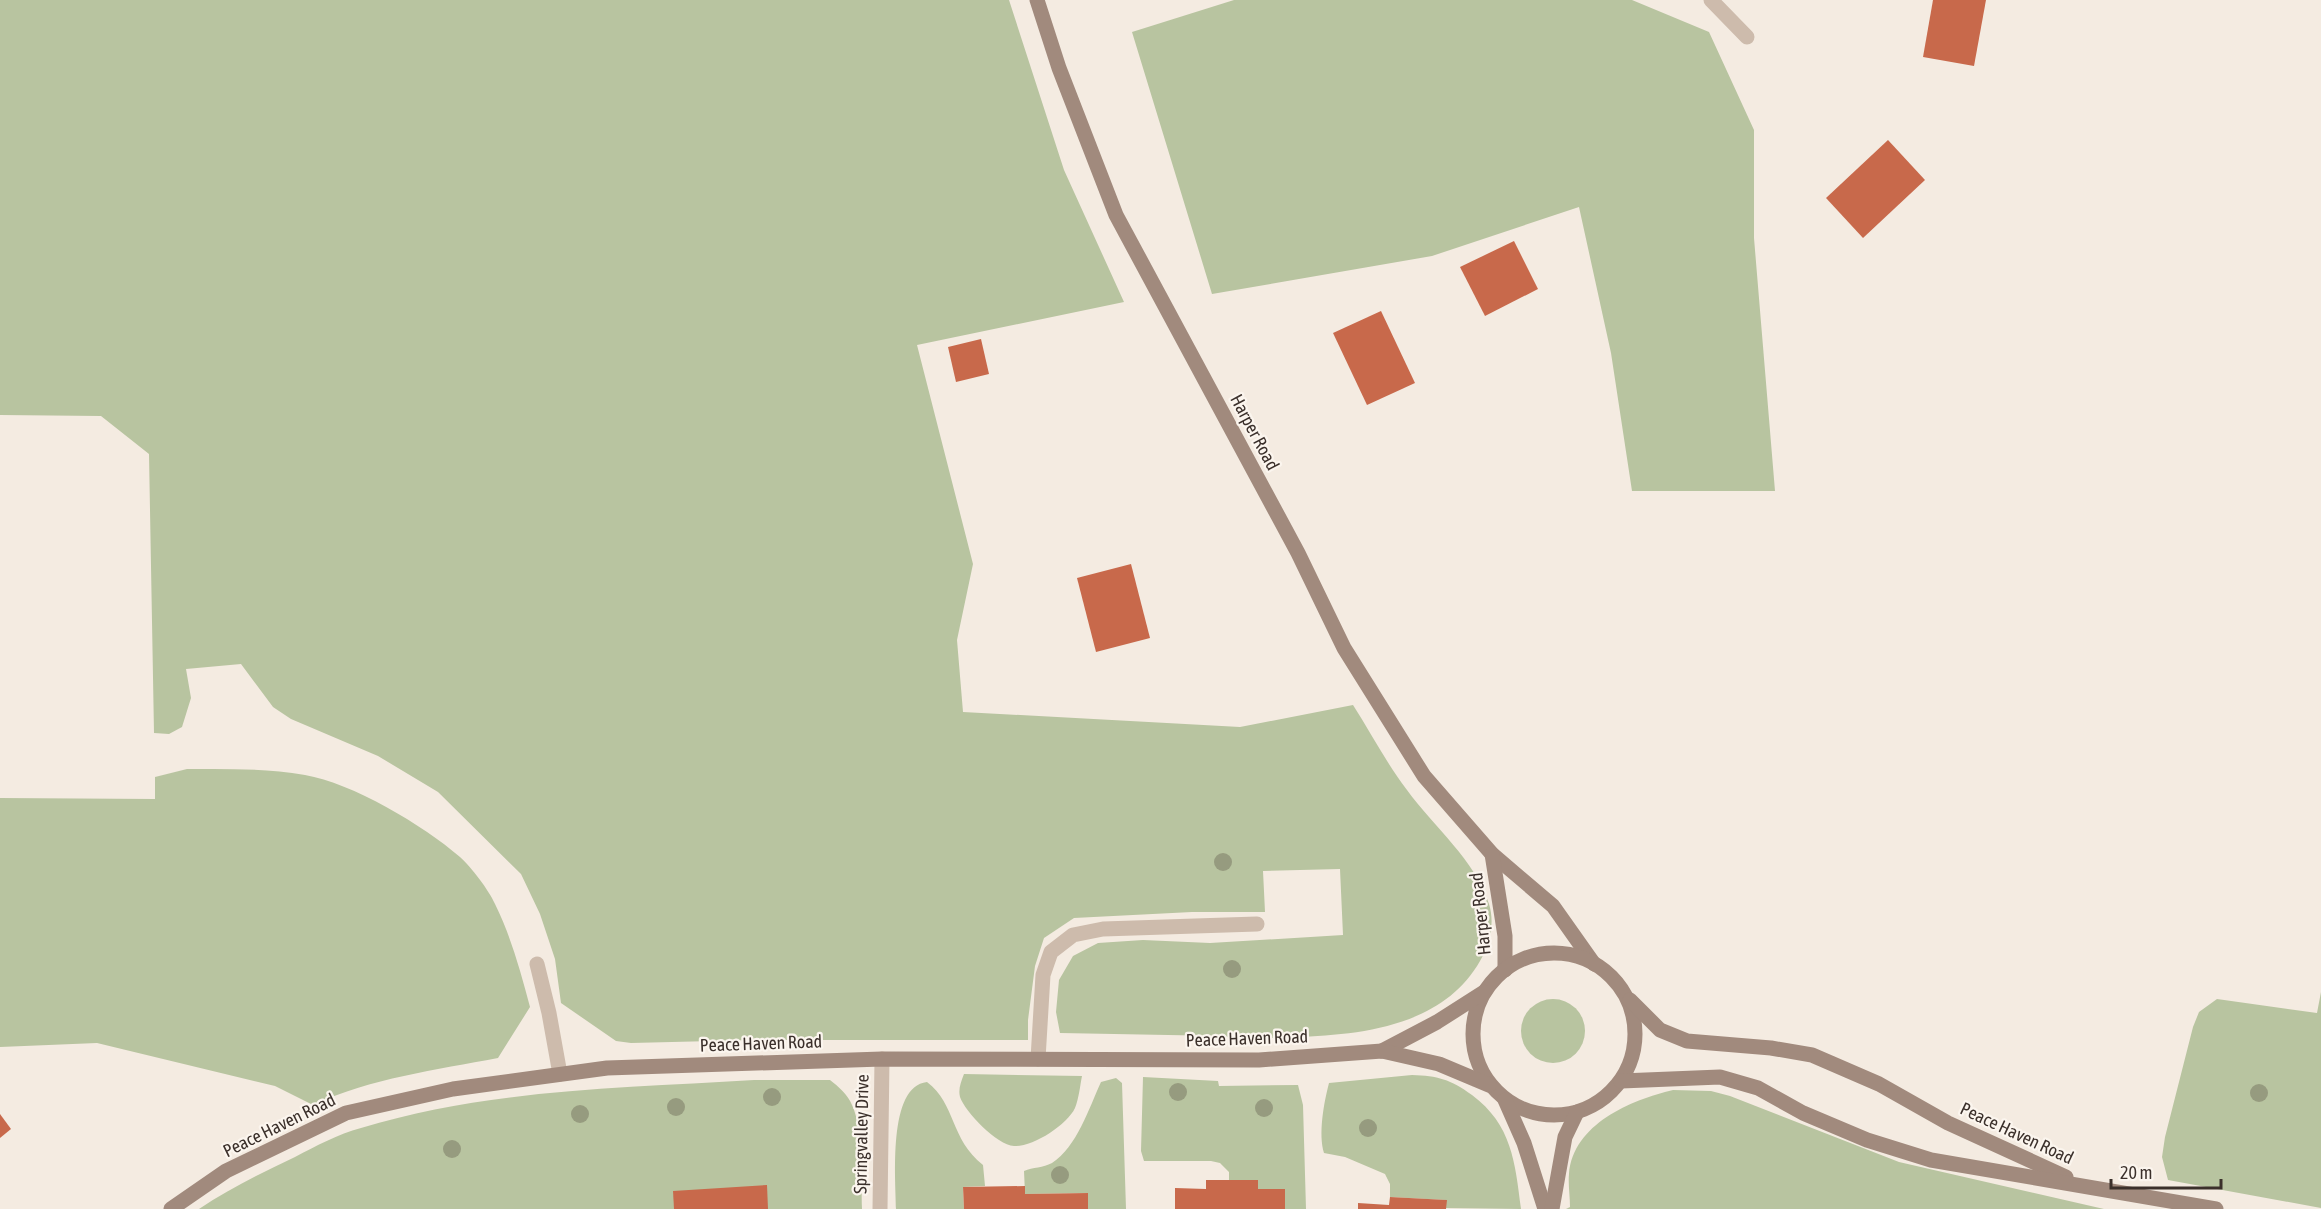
<svg xmlns="http://www.w3.org/2000/svg" width="2321" height="1209" font-family="'Asap Condensed',sans-serif">
<rect width="100%" height="100%" fill="#f4ebe1"/>
<g fill="#b8c4a0">
<path d="M0,0H1009L1064,170L1124,302L917,345L973,564L957,640L963,712L1240,727L1353,705C1371,733 1387,764 1407,790C1434,827 1475,860 1489,904C1495,923 1490,944 1480,961C1443,1026 1362,1035 1295,1037C1270,1038 1246,1040 1222,1036L1060,1033L1056,1012L1059,980L1073,956L1098,943L1143,940L1210,943L1343,935L1340,869L1263,871L1265,912H1192L1074,918L1044,938L1035,966L1028,1020V1040H754L631,1043L616,1041L561,1003L555,959L540,914L521,874L438,792L378,756L291,719L273,707L241,664L186,669L191,698L182,727L169,734L154,733L149,454L101,416L0,415Z"/>
<path d="M1234,0H1632L1709,32L1754,130V238L1775,491H1632L1611,353L1579,207L1432,256L1212,294L1132,32Z"/>
<path d="M187,769C226,769 265,768 305,775C352,783 423,825 460,857C471,867 489,890 495,904C511,936 521,973 530,1007L498,1058C436,1070 371,1078 313,1105L275,1086L97,1043L0,1047V798L155,799V777Z"/>
<path d="M2321,992V1208L2168,1180L2162,1157L2165,1137L2193,1027L2199,1012L2217,999L2317,1013Z"/>
<circle cx="1553" cy="1031" r="32"/>
<path d="M964,1074L1082,1076C1080,1086 1079,1098 1075,1108C1067,1125 1033,1147 1014,1146C997,1145 965,1112 960,1097C958,1089 961,1082 964,1074Z"/>
<path d="M1412,1075C1438,1076 1450,1079 1472,1095C1512,1125 1515,1162 1521,1209L1446,1208V1200L1390,1197V1184L1385,1174L1345,1157L1324,1153C1318,1134 1324,1102 1329,1083Z"/>
<path d="M1143,1077L1218,1081L1219,1086L1298,1085L1303,1105L1306,1209H1285L1258,1189V1180H1229V1172L1220,1163L1211,1161H1144L1141,1151Z"/>
<path d="M1116,1078L1122,1083L1126,1209H1088V1193L1025,1194L1024,1171C1033,1167 1043,1168 1052,1163C1077,1147 1089,1108 1101,1082Z"/>
<path d="M754,1080H830C838,1086 848,1095 852,1105C864,1131 861,1179 862,1209H199C229,1189 261,1173 295,1157C316,1146 338,1134 361,1128C488,1089 624,1088 754,1080Z"/>
<path d="M927,1082C956,1104 950,1139 983,1165L985,1186L963,1187L964,1209H896C896,1181 887,1086 927,1082Z"/>
<path d="M1673,1090L1711,1091L1730,1096L1899,1162L2104,1209H1566L1570,1207C1570,1196 1568,1184 1569,1174C1573,1124 1631,1100 1673,1090Z"/>
</g>
<g fill="#c8694b">
<path d="M1933,0H1986L1974,66L1923,57Z"/>
<path d="M1888,140L1925,180L1863,238L1826,198Z"/>
<path d="M1514,241L1538,289L1485,316L1460,267Z"/>
<path d="M1381,311L1415,383L1367,405L1333,333Z"/>
<path d="M981,339L989,374L956,382L948,347Z"/>
<path d="M1131,564L1150,638L1096,652L1077,578Z"/>
<path d="M0,1114L11,1129L0,1138Z"/>
<path d="M1206,1180H1258V1189H1285V1209H1175V1188L1206,1189Z"/>
<path d="M767,1185L768,1209H674L673,1191Z"/>
<path d="M1025,1186V1194L1088,1193V1209H964L963,1187Z"/>
<path d="M1390,1197L1447,1200L1446,1209H1358V1203L1389,1205Z"/>
</g>
<g fill="none" stroke-linecap="round" stroke-linejoin="round">
<g stroke="#cdbbac" stroke-width="15">
<path d="M537,964L549,1013L560,1074"/>
<path d="M1038,1059L1043,975L1051,952L1073,935L1103,929L1257,924"/>
</g>
<g stroke="#cdbbac" stroke-width="15">
<path d="M1711,0L1747,37"/>
<path d="M880,1209L882,1059"/>
</g>
<g stroke="#a18a7d" stroke-width="15">
<path d="M1037,0L1059,68L1116,215L1298,553L1344,648L1424,776L1492,854L1553,906L1594,964"/>
<path d="M1492,854L1505,936V970"/>
<circle cx="1554" cy="1034" r="81"/>
<path d="M1630,1000L1660,1030L1687,1041L1771,1048L1812,1055L1879,1084L1948,1123L2066,1177"/>
<path d="M1382,1051L1437,1022L1484,992"/>
<path d="M1621,1081L1720,1077L1758,1088L1803,1113L1867,1140L1931,1160L2216,1209"/>
<path d="M1505,1100L1524,1143L1545,1209"/>
<path d="M171,1209L226,1171L346,1113L453,1089L607,1068L882,1059L1259,1060L1382,1051L1439,1064L1489,1085"/>
<path d="M1552,1209L1565,1137L1577,1112"/>
</g>
</g>
<g fill="#969b7f">
<circle cx="1223" cy="862" r="9"/>
<circle cx="1232" cy="969" r="9"/>
<circle cx="1178" cy="1092" r="9"/>
<circle cx="2259" cy="1093" r="9"/>
<circle cx="772" cy="1097" r="9"/>
<circle cx="676" cy="1107" r="9"/>
<circle cx="1264" cy="1108" r="9"/>
<circle cx="580" cy="1114" r="9"/>
<circle cx="1368" cy="1128" r="9"/>
<circle cx="452" cy="1149" r="9"/>
<circle cx="1060" cy="1175" r="9"/>
</g>
<g text-anchor="middle" dominant-baseline="central" stroke-width="4.5" stroke-linejoin="round" paint-order="stroke">
<g font-size="18" fill="#3b302b" stroke="#fbf5ee">
<text transform="translate(1255 432) rotate(62)">Harper Road</text>
<text transform="translate(1480 914) rotate(-96)">Harper Road</text>
<text transform="translate(1247 1038) rotate(-2)">Peace Haven Road</text>
<text transform="translate(761 1043) rotate(-2)">Peace Haven Road</text>
<text transform="translate(279 1125) rotate(-26)">Peace Haven Road</text>
<text transform="translate(2017 1133) rotate(25)">Peace Haven Road</text>
<text transform="translate(861 1134) rotate(-89)">Springvalley Drive</text>
</g>
</g>
<path d="M2111 1179v9h110v-9" fill="none" stroke="#3b302b" stroke-width="3"/>
<text x="2120" y="1179" font-size="18" fill="#3b302b" stroke="#fbf5ee" stroke-width="4.5" paint-order="stroke">20 m</text>
</svg>
